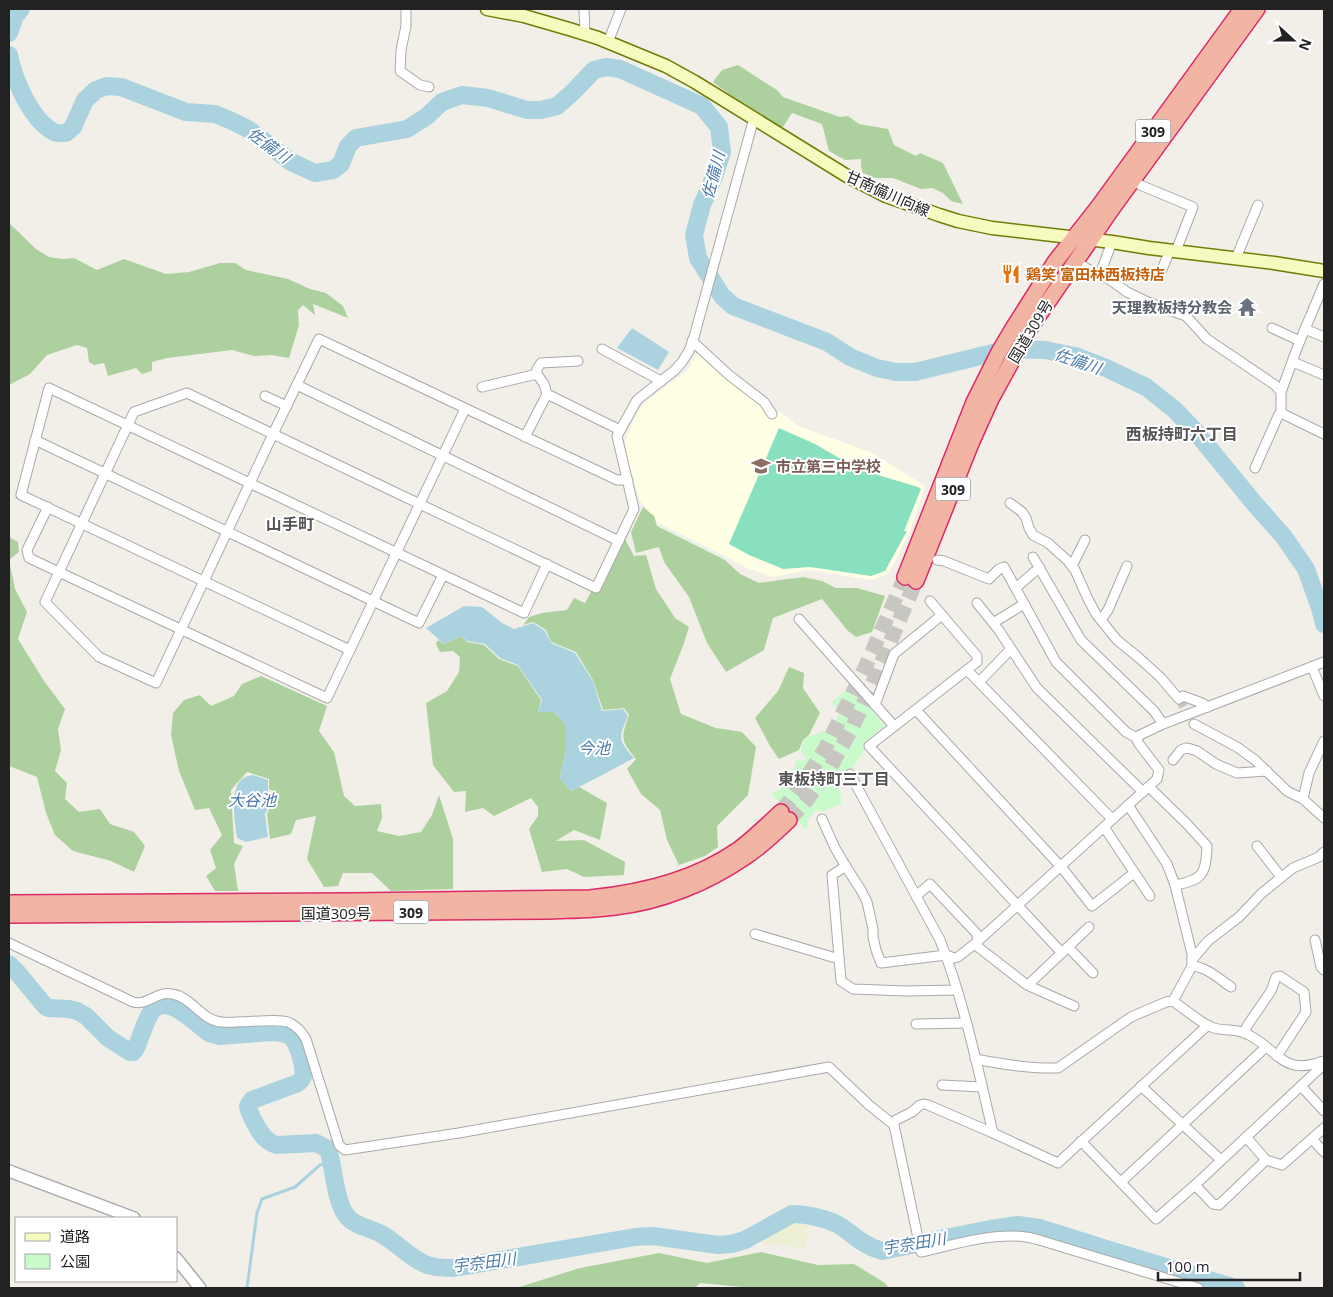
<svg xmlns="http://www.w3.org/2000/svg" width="1333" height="1297" font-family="'Open Sans','Noto Sans JP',sans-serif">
<rect width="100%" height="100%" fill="#f2efe9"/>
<path fill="#ffffe5" d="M698,353L765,408L781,413L798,426L870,452L925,486L910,532L888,574L872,580L808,570L773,577L747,568L725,556L658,523L640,501L628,461L625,441L638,411L649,399L687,371Z"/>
<path fill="#eef0d5" d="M796,1220L809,1223L805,1251L784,1245L763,1244L760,1238L781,1226Z"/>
<g fill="#add19e">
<path d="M738,65L777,90L783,97L840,117L848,116L859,124L888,129L894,145L916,156L920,153L943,163L963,204L951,201L943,193L932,188L921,189L893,178H875L863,173L861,167V159L845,160L829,151L822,124L792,113L783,127L772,125L755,114L713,82L722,70Z"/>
<path d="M9,223L36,249L49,257L63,259L74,258L97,270L124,259L166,274L189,272L220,263H235L246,270L288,279L310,289L326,293L343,306L348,318L313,304L315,315L303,305L298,310L299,325L289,358L271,355L254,356L232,350L167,358L152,362V371L142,374L136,368L108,376L104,363L94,365L89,362L87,348L77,345L47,355L30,374L9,385Z"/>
<path d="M643,507L654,516L657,526L725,560L740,574L759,583L803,577L822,581L836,588H857L885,596L872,632L856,637L848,631L822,599L773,618L764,650L726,672L707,643L689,597L664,562L659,547L636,553L631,532Z"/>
<path d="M9,537L18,542L19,552L9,560L15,589L27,612L18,639L44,681L65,709L58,729L61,750L55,771L67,783L65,799L79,812L100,809L110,824L134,832L145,846L134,872L111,861L73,851L55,835L46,813L37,777L9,766Z"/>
<path d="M625,539L634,556L646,555L656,589L675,618L689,627L684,643L670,679L681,714L716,728L742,732L756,747L748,795L717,826L718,847L705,856L679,865L667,840L660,810L641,794L627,769L636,759C620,740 621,738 629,715L624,708L603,710L593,680L576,652L551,642L546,630L533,622L523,625L529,617L542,613L567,610L574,598L585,603L592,590L598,592Z"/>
<path d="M461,636L467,642L484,645L499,659L518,666L541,700L538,712H554L566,725V749L560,778L571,791L579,787L607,803L600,840L574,830L556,841L584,840L625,862L624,875L584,877L567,869L542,872L529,829L538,816V807L531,798L494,816L483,808L465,812L466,791L454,792L433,765L426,703L447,691L459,672L460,657L453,651L440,652L436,644L438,640L444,644Z"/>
<path d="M789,667L804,673L803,688L820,713L809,735L803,740L799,750L779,759L770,746L755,718L778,691Z"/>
<path d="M261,676L327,706L319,731L334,752L344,796L355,806L381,804L382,818L377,831L399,836L421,832L432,815L439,795L453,839V889L391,891L372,873H343L338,886L324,887L307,859L316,816L296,820L291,834L270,839L267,814L277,794L269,789V779L247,772L231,790L234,843L243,846L234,864L238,891H215L206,876L216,868L210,850L222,835L209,808L195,810L179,771L171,735L173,713L184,700L200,695L211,706L234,696L242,684Z"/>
<path d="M761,1252L818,1265L854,1264L885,1283L889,1288H744L742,1287L700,1283L695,1288H516L580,1268L659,1253L707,1263Z"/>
</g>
<path fill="#c8facc" d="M852,686L885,726L862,744L865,748L860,757L838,786L841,796V804L821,812L815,811L808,820L807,830L771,794L792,782L796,761L807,760L801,750L804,740L812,735L825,731L829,733L840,712L832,702Z"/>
<path fill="#88e0be" d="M779,428L815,444L858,469L918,487L921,489L904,531H907L885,571L871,576L810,567L783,569L749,555L729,544Z"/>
<g fill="#aad3df">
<path d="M632,328L669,352L658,370L617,348Z"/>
<path d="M464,606L482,607L502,623L514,629L533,623L545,631L551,643L575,653L593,681L602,711L623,709L628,716C619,737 617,740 634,758L606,773L571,791L560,778L566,749V725L554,712H538L542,700L518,665L500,658L485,644L467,641L461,636L444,644L426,628Z"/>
<path d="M253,775L268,780V791L275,796L265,814L268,837L246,842L237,838C235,823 228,785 245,777C247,776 250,776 253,775Z"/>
</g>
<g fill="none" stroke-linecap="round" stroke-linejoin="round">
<path stroke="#aad3df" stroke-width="3" d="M247,1288L257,1213L262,1199L295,1187L320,1165L332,1162"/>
<g stroke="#aad3df" stroke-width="18">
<path d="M9,33L15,16L21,9"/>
<path d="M9,55C14,80 31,120 54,132C58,134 62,133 66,133L73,127L85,100L96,90L107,86L121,87L186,112L215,114L232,121L248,129L291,162L315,173L333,170L341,164L348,146L356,138L407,129L426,117L442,102L462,95L488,98L527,110H541L557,106L572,93L594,70L606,67L620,69L702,106L719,127L722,152L714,177L702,205L694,235L698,258L722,296L733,306L827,342L850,357L877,368L896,372H915L1009,349L1045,350L1075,356L1106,368L1146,387L1175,410L1195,431L1254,503L1284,537L1306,569L1320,608L1324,624"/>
<path d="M9,964L16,971L45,1006L48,1008L69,1009L77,1011L86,1016L108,1038L130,1052H133L136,1048C141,1037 144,1024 150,1014C164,989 195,1023 209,1033L220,1036L271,1032C278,1032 286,1033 291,1037C298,1043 305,1067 303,1076C302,1080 301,1080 298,1083L252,1100L248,1106C249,1114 260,1134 266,1139C269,1142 273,1144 277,1145L316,1143L328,1149C334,1168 335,1197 344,1212C352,1227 370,1227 383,1235C398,1244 410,1258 427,1265C436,1268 445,1268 454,1268L635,1237L653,1236L718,1245L731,1244L745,1240L792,1214C806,1214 830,1219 842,1227C857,1238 863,1245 882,1251L990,1229L1018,1225L1040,1228L1113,1251L1236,1288"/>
</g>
<path stroke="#c8c6c1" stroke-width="9" stroke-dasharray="9 4.5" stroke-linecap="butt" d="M1179,699L1194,724"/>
<g stroke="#c8c6c1" stroke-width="15" stroke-dasharray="15 8" stroke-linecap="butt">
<path d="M781,812L805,780L825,749L864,670L905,577"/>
<path d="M789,820L806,801L831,766L852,728L872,685L916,581"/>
</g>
<g stroke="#a9a9a9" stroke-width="11">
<g id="minor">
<path d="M406,9V26L401,50L400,71L420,85L429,87"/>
<path d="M584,9L585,34"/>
<path d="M608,42L621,9"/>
<path d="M1140,185L1193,207L1176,251"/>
<path d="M1236,258L1258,205"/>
<path d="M1076,261L1086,268L1109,279L1127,292L1148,302L1186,316L1207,339L1275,385L1281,392"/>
<path d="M1161,272L1170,250"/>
<path d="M1100,274L1112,242"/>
<path d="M1272,328L1300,341"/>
<path d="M1305,329L1324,337"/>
<path d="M692,341L729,375L764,402L772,414"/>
<path d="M602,349L661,381"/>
<path d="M1293,362L1324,375"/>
<path d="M297,385L619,541"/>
<path d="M482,387L537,374"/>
<path d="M547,394L620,430"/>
<path d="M265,396L287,406"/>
<path d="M1281,413L1324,434"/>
<path d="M525,437L547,394L544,384L537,374V369L541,363L578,361"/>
<path d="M35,440L419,623L443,575"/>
<path d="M1255,468L1279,414L1281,413V392L1299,343L1324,284"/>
<path d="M628,480H617L319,339L273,434L156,683L99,657L45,602L134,412L187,393C323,458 460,523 596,588L634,509L617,436L637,400L675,370L682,362L689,351L694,337L754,118"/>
<path d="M1010,503L1022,512L1026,518L1029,528L1033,535L1048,543L1068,561L1075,570L1087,597L1096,614L1117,640L1138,657L1160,677L1179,699L1183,696L1202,703L1208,707"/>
<path d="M48,507L27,550L29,558L327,698L465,409"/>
<path d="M1033,557L1081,640L1154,711L1163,724"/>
<path d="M1072,566L1085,540"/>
<path d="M1016,588L1034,572L1040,568"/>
<path d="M930,601L977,656V662L869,746L1062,953"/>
<path d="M977,603L998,629L1037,688L1143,792"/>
<path d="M799,619L894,726"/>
<path d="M1101,620L1108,610L1127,566"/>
<path d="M993,623L1024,604"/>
<path d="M350,650L21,495L49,388L524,613L547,564"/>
<path d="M1312,667L1324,696"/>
<path d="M967,670L1112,819"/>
<path d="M979,682L1011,649"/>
<path d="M875,705L894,654L942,615"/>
<path d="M916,710L1063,869L1092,906L1134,873"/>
<path d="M1194,724L1237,747L1255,760L1287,791L1303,799L1324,818"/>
<path d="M1137,738L1138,736L1163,724L1324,662"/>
<path d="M1173,760L1181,750L1186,748L1191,749L1197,751L1216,764L1237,773L1267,771"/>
<path d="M850,774L940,940C964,1001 978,1069 993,1133"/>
<path d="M1149,787L1187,824L1207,846C1206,874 1203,880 1175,885"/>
<path d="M1303,799L1309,773L1324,741"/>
<path d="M1128,805L1167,864L1175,885L1192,954V966L1173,1001"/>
<path d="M822,819L835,848L848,870L861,890L867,902L873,929V937L876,950L881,963L946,955L954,958L958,957L977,942L1157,779L1159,770L1139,744L1137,740V738L1126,732L1056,662L1004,567L999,569L989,579L944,561L937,560"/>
<path d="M1104,827L1150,896"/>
<path d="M1257,846L1281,877"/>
<path d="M846,866L832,875L841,981L853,989L907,991L957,990"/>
<path d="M916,896L930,884L977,934L978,947L1027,985L1074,1006"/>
<path d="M755,934L839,959"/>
<path d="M1315,940L1321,967L1324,970"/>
<path d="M9,943L133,1002C148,1006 156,991 172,994C192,997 201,1020 221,1022C236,1024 281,1017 290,1023C298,1027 302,1032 306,1039L339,1145L345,1150L459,1133L829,1067L869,1105L894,1125L921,1252C953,1245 993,1232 1026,1237C1034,1238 1042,1241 1049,1243L1198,1288"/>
<path d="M1068,947L1093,973"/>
<path d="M1192,960L1208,941L1239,917L1262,893L1293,868L1319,857L1324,852"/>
<path d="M1192,966C1207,967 1219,979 1231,987"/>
<path d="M1028,985L1089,927"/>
<path d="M916,1024L966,1023"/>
<path d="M1244,1033L1247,1026L1271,991L1276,977L1280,976L1304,992L1306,1012L1277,1056"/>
<path d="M975,1059C1002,1064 1030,1069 1058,1068L1131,1017L1166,1002L1173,1001C1183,1008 1201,1023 1211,1027C1224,1032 1238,1028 1249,1035C1281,1052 1282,1076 1324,1061"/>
<path d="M942,1085L982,1087"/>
<path d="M1141,1086L1221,1160"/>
<path d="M1301,1086L1324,1111"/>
<path d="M893,1123L896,1120L912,1112L920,1105L924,1104L928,1105L993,1133L1058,1163L1208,1025"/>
<path d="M1246,1137L1266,1160L1282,1165L1324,1128"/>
<path d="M1312,1139L1324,1152"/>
<path d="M1081,1141L1156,1219L1195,1185L1320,1068V1062"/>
<path d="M1121,1182L1266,1047"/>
<path d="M1195,1185L1213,1204L1219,1205L1266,1160"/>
</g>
</g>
<g stroke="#a9a9a9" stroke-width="14">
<g id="tertiary">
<path d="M9,1171L134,1218"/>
<path d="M176,1258L200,1288"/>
</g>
</g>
<g stroke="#707d05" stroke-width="15">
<path id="secondary" d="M487,9L524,16L569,29L598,38L666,66L695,82L847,176L886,196L939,215L958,221L992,228L1112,242L1149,248L1274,263L1324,271"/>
</g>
<g stroke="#dc2a67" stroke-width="18">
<g id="trunk">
<path d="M905,577L974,402L999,352L1012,330L1055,262L1099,206L1242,9"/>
<path d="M916,581L972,441L991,399L1030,328L1111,210L1257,9"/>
<path d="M9,903L352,901L590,898C642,893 695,880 738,850C753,839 767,825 781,812"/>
<path d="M9,915L550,911C571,910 593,910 615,907C661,902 707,883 745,857C761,847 775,833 789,820"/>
</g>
</g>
<use href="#minor" stroke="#fff" stroke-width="9"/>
<use href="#tertiary" stroke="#fff" stroke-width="11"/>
<use href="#secondary" stroke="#f7fabf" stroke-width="12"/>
<use href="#trunk" stroke="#f2b4a3" stroke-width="15"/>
</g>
<defs>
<g id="restaurant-bare" transform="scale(1.5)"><path d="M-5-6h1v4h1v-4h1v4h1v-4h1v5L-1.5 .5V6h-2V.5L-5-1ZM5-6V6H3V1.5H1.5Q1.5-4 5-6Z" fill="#e8710a" stroke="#fff" stroke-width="2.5" paint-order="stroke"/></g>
<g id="temple-bare" transform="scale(1.5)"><path d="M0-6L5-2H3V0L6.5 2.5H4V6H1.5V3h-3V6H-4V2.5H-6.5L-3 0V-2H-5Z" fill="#6b7280" stroke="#fff" stroke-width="2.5" paint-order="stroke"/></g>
<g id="school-bare" transform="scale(1.5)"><path d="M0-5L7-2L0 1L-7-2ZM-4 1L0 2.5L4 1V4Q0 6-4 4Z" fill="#8d6e63" stroke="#fff" stroke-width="2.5" paint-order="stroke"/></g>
</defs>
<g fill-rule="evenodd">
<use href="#restaurant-bare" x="1011" y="274"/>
<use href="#temple-bare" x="1247" y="307"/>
<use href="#school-bare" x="761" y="466"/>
</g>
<g text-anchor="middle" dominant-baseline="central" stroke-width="4" stroke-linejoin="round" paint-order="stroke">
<g fill="#fff" stroke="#646464" stroke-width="1">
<rect x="1135.5" y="119.5" width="35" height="23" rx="4"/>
<rect x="935.5" y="477.5" width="35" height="23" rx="4"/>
<rect x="393.5" y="900.5" width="35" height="23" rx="4"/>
</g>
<g font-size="14" font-weight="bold" fill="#222">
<text x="1153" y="131">309</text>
<text x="953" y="489">309</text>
<text x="411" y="912">309</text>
</g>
<g font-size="15" fill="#222" stroke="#fff">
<text transform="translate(888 193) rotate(24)">甘南備川向線</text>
<text transform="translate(1030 331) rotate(-59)">国道309号</text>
<text x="336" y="913">国道309号</text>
</g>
<g font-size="15" font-weight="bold" fill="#c56008" stroke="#fff" text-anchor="start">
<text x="1026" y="274">鶏笑 富田林西板持店</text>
</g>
<g font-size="15" font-weight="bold" fill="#5b616d" stroke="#fff" text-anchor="end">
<text x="1232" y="307">天理教板持分教会</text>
</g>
<g font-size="15" font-weight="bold" fill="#785e54" stroke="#fff" text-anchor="start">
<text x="776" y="466">市立第三中学校</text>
</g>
<g font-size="16" font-style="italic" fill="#4a7aab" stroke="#fff">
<text transform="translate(269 145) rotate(36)">佐備川</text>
<text transform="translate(713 175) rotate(-75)">佐備川</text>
<text transform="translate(1078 361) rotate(19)">佐備川</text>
<text x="594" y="748">今池</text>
<text x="252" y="800">大谷池</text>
<text transform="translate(914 1243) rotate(-9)">宇奈田川</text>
<text transform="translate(484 1262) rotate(-7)">宇奈田川</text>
</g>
<g font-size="16" font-weight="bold" fill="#555" stroke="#fff">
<text x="1182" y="434">西板持町六丁目</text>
<text x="290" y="524">山手町</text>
<text x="834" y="779">東板持町三丁目</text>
</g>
</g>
<rect width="1333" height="1297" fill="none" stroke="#222222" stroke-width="20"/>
<rect x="15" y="1217" width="162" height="65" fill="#ffffff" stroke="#a7a7a7"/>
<rect x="25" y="1233" width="25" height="8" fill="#f7fabf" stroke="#a7a7a7"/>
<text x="60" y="1242" font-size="15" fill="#222222">道路</text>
<rect x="25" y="1254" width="25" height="15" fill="#c8facc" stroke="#a7a7a7"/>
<text x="60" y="1267" font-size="15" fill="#222222">公園</text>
<g transform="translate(1293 40) rotate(111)" stroke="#ffffff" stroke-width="4" paint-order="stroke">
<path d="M0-4L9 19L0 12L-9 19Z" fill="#222222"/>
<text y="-8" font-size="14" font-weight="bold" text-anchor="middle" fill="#222222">N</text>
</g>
<path d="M1158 1272v8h142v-8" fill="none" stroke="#222222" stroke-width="2.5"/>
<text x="1166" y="1272" font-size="15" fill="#222222" stroke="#ffffff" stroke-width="4" paint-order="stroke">100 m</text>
</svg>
